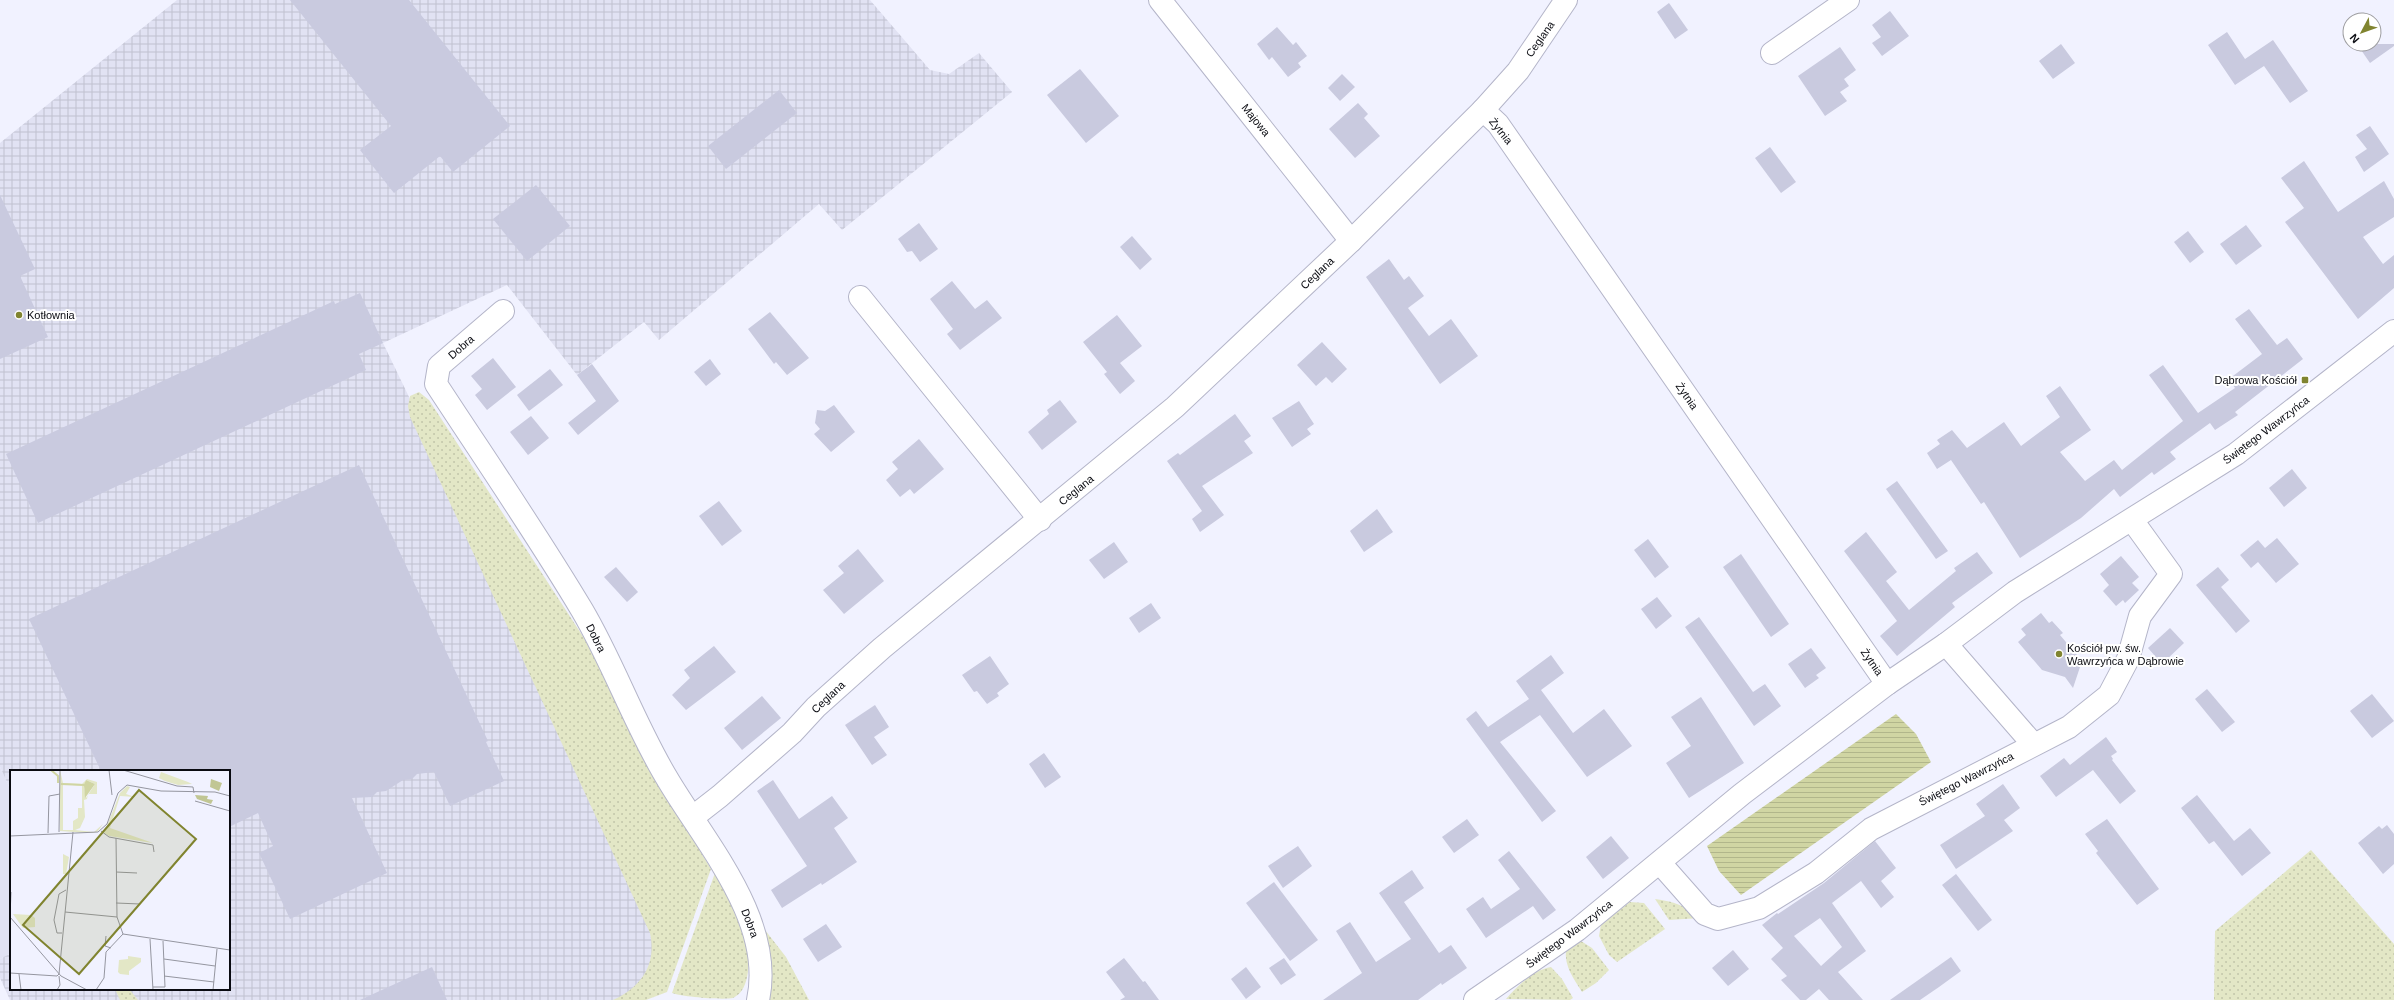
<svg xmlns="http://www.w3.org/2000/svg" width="2394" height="1000" font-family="Arial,sans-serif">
<defs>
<pattern id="industrial-grid" width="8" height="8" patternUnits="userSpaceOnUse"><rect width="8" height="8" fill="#e1e2f3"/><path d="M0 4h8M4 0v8" fill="none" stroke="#c0c1cf"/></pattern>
<pattern id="grass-dots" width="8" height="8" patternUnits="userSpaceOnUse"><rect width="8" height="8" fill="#e3e7c6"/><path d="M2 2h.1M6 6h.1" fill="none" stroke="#c1c5a9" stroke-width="1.8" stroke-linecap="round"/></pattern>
<pattern id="water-rules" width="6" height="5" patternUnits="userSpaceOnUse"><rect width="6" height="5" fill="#d0d5a3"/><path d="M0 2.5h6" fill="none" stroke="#b1b68b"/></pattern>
</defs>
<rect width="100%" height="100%" fill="#f1f2ff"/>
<path fill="#e1e2f3" d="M0,767L11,791V953L0,959Z"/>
<path fill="url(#industrial-grid)" d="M177,0H870L930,70L949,74L979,53L1012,92L842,230L819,204L659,340L644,322L577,375L507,285L383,343L410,399L697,884L661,984L619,1000H10L0,978V959L11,953V989H229V771H11V791L0,767V143Z"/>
<g fill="url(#grass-dots)">
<path d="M419,392L429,400L584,638L661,786L711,869L667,992L646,1000H613C641,987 657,965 650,933L410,417L408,406L410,396Z"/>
<path d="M2311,850L2394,944V1000H2214L2215,931Z"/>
<path d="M715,873C722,884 731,895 737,907C747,926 759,987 733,998C722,1000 684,997 672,993Z"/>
<path d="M1655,899C1673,901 1686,906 1700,918L1669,920Z"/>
<path d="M1630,902L1644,903L1665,929L1617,962L1609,955L1599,936L1601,924Z"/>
<path d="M765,930L786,957L809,1000H768L770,959Z"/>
<path d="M1581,941L1592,948L1609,970L1596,983L1582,992C1574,979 1564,966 1566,950Z"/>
<path d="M1551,967L1562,979L1573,998L1570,1000L1506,999C1517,986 1533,970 1551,967Z"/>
<path d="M115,989H129L138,1000H120Z"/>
</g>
<path fill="url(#water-rules)" d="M1896,714L1916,734L1931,762L1741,895L1719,871L1707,846Z"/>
<g fill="#c9cadf" fill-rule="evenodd">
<path d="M290,0H409L510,126L453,172L440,156L394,193L360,150L391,126Z"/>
<path d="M1669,3L1688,30L1675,39L1657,12Z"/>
<path d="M1890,11L1909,36L1882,56L1872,43L1881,37L1872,25Z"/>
<path d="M1277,27L1293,45L1296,42L1307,56L1298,63L1301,67L1288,77L1272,57L1269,60L1257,44Z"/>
<path d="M2227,32L2245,59L2273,40L2308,91L2290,103L2264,66L2235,85L2208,45Z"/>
<path d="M2061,44L2075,63L2053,79L2039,61Z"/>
<path d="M2357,44H2394V46L2370,63Z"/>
<path d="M1840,47L1856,70L1844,79L1849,86L1840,92L1847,101L1825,116L1798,76Z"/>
<path d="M1080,69L1119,116L1086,143L1047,95Z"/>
<path d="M1342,74L1355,87L1340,101L1328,88Z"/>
<path d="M779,90L797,113L726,169L708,146Z"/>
<path d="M1358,103L1368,114L1364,118L1380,136L1355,158L1329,129Z"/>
<path d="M2370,126L2389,154L2364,172L2355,157L2367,149L2356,135Z"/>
<path d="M1770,147L1796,182L1781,193L1755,158Z"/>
<path d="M2304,161L2338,212L2384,181L2394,199V217L2363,237L2383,264L2394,255V288L2358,319L2285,222L2304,208L2281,178Z"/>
<path d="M536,185L570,226L527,261L493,219Z"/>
<path d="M0,195L35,269L20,276L48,337L0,359Z"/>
<path d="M919,223L938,249L920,262L912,251L907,252L898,239Z"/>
<path d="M2246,225L2262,246L2236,265L2220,244Z"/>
<path d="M2188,231L2204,252L2190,263L2174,242Z"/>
<path d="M1132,236L1152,259L1140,270L1120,247Z"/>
<path d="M1389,259L1404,280L1409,276L1424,296L1408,308L1429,336L1451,319L1478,356L1440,384L1366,277Z"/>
<path d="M952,281L975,309L987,300L1002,318L960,350L947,334L953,329L930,299Z"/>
<path d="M360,293L383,343L359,354L366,370L38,523L6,454L334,301L335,304Z"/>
<path d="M2249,309L2277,345L2287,338L2303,359L2235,412L2238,415L2215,430L2210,423L2170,452L2176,459L2154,475L2152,472L2120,497L2114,489L2081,518L2020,558L1984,502L1981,504L1951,460L1937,469L1927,453L1940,444L1937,440L1952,430L1967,448L2004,422L2021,446L2060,417L2046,396L2060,386L2091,430L2060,452L2085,481L2114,460L2122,470L2183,421L2149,375L2163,365L2198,413L2235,388L2229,379L2262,354L2235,319Z"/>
<path d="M770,312L809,358L787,375L776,362L774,364L748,329Z"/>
<path d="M1117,315L1142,346L1120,363L1135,381L1120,394L1104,374L1107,372L1083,342Z"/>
<path d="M1322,342L1347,369L1332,383L1326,377L1316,386L1297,365Z"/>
<path d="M493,358L516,387L487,410L475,395L482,389L471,376Z"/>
<path d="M710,359L721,374L706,386L694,372Z"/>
<path d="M592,364L619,401L578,435L568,423L596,401L577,375Z"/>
<path d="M550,369L563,385L529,411L517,395Z"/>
<path d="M1060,400L1077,422L1042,450L1028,432L1049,414L1047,410Z"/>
<path d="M1299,401L1314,424L1307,429L1311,434L1292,447L1272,418Z"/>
<path d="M834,405L855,432L831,452L814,434L820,429L815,423L817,410L825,411Z"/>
<path d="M1235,414L1251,436L1244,441L1253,453L1202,486L1224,515L1200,532L1192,519L1202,511L1167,461L1178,453L1180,455Z"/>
<path d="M531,416L549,438L528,455L510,432Z"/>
<path d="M919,439L944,469L914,494L910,489L900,497L886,480L898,469L892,462Z"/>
<path d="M359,465L488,741L486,742L504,781L450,806L434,772L417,774L412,779L403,780L386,791L377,792L372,797L352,798L387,873L290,919L259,853L273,846L258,813L229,827V771H101L29,619Z"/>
<path d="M2292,469L2307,488L2284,507L2269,488Z"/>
<path d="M1897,481L1948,551L1936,559L1886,489Z"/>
<path d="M719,501L742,531L722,546L699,516Z"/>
<path d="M1377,509L1393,532L1364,552L1350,531Z"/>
<path d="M1866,532L1897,572L1886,581L1909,610L1956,571L1954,568L1977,552L1993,573L1952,603L1955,607L1897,656L1880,636L1897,621L1844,551Z"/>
<path d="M2277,538L2299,564L2276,583L2258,562L2251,568L2240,555L2258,540L2265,548Z"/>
<path d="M1648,539L1669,567L1655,578L1634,550Z"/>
<path d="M1114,542L1128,562L1104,579L1089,560Z"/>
<path d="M858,549L884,581L844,614L823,590L844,573L838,566Z"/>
<path d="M1741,554L1789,624L1771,637L1723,567Z"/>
<path d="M2121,556L2139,577L2132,583L2139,590L2125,603L2123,600L2116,606L2103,591L2109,585L2100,574Z"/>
<path d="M616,567L638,592L627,602L604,577Z"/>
<path d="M2218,567L2229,580L2221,587L2250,621L2236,633L2196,585Z"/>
<path d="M1657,597L1672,616L1656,629L1641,609Z"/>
<path d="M1151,603L1161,618L1139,633L1129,618Z"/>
<path d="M2041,613L2049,623L2052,621L2063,633L2060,635L2082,661L2073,688L2065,677L2042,670L2018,642L2026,635L2021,629Z"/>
<path d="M1699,617L1753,692L1765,684L1781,706L1754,726L1685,627Z"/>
<path d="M2170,628L2184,643L2162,664L2148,648Z"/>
<path d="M714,646L736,672L686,710L672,695L690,678L684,670Z"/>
<path d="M1811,648L1826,668L1816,675L1819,678L1805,688L1788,664Z"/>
<path d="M1551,655L1564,673L1541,690L1573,733L1604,709L1632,746L1587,777L1540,715L1500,742L1556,811L1542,822L1466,719L1476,711L1488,727L1529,699L1516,681Z"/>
<path d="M990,656L1009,684L997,693L999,696L987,704L977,691L974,692L962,675Z"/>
<path d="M2207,689L2235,722L2222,732L2195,699Z"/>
<path d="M2372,694L2394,721L2372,738L2350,711Z"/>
<path d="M762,696L781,718L742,750L724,728Z"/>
<path d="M1701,697L1744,763L1689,798L1666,763L1691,746L1671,717Z"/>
<path d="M875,705L889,727L874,737L887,755L872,765L845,725Z"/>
<path d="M2106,737L2117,752L2111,756L2113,759L2112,760L2136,791L2120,804L2093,770L2056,797L2040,776L2064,758L2070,765Z"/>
<path d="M1044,753L1061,777L1045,788L1029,764Z"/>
<path d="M773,780L799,819L832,796L848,818L834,828L857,862L822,885L821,883L782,908L771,890L807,866L757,791Z"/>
<path d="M2003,784L2020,808L2004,820L2013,831L1956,869L1940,845L1985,816L1976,804Z"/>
<path d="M2197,795L2234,841L2250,828L2271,853L2242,876L2214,841L2209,844L2181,808Z"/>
<path d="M1467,819L1479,835L1454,853L1442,837Z"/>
<path d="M2107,819L2159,889L2137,905L2096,853L2098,851L2085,834Z"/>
<path d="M2387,825L2394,834V864L2383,874L2358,843L2379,826L2382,829Z"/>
<path d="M1611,836L1629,858L1603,879L1586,857Z"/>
<path d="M1875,841L1896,868L1881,881L1894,897L1881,908L1861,881L1832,903L1866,951L1838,972L1863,1000H1829L1819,989L1806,1000H1800L1781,980L1787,976L1771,959L1783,948L1762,925L1777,913L1778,914L1824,883ZM1820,918L1842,947L1821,966L1794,936Z"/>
<path d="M1298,846L1312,866L1283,888L1268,866Z"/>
<path d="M1509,851L1556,910L1543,920L1533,906L1486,938L1466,909L1483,897L1491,909L1520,889L1498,860Z"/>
<path d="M1412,870L1424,888L1404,902L1439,953L1451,945L1467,968L1442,985L1441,983L1418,1000H1323L1362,973L1336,931L1350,922L1376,962L1411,939L1379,893Z"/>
<path d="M1956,874L1992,920L1978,931L1942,885Z"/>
<path d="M1274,882L1318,940L1290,961L1246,903Z"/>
<path d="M826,924L842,947L818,962L803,939Z"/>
<path d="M1733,950L1749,969L1728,986L1712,968Z"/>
<path d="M1951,957L1961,971L1939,987L1920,1000H1890Z"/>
<path d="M1124,958L1143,982L1145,981L1159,1000H1120L1125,997L1106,972Z"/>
<path d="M1284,958L1296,975L1281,985L1269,968Z"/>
<path d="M432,967L447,1000H360Z"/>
<path d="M1246,967L1261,987L1246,999L1231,979Z"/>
</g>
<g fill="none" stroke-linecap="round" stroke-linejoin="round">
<g stroke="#b4b5c9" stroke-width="24">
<g id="minor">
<path d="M1160,0L1351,241"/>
<path d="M1772,53L1848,0"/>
<path d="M1483,110L1498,124L1887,684"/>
<path d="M860,297L1040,520"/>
<path d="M503,311L439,366L436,384C485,459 536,533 582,610C614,664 635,726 668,780C706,844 775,921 758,1000"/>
<path d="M1946,644L2033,744"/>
<path d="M693,817L720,796L792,733L816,707L882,648L1175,407L1351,241L1483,110L1518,71L1566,0"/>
<path d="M1660,863L1705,914L1718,919L1759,908L1816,873L1871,829L2069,727L2109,695L2128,659L2140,616L2171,574L2132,520"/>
<path d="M1475,1000L1577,930L1742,794L1887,684L1946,644L2015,592L2236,454L2394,331"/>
</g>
</g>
<use href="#minor" stroke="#fff" stroke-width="22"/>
</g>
<g fill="#80842f" stroke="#fff" stroke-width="1.5">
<circle cx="19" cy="315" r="4"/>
<rect x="2301" y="376" width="8" height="8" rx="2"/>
<circle cx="2059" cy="654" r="4"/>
</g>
<g text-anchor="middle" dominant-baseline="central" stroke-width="4" stroke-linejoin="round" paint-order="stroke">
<g font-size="11" fill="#0a0b11" stroke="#fff">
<text transform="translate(1540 39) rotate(-55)">Ceglana</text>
<text transform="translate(1256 120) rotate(51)">Majowa</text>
<text transform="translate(1501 131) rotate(51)">Żytnia</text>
<text transform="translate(1317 273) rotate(-43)">Ceglana</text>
<text transform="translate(461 347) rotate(-41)">Dobra</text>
<text transform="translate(1687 396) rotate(55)">Żytnia</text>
<text transform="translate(2266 430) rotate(-37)">Świętego Wawrzyńca</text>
<text transform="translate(1076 490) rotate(-39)">Ceglana</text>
<text transform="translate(596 638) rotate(63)">Dobra</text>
<text transform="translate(1872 662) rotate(55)">Żytnia</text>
<text transform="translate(828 697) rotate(-43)">Ceglana</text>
<text transform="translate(1966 779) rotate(-27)">Świętego Wawrzyńca</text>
<text transform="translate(750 923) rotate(69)">Dobra</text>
<text transform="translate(1569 934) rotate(-37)">Świętego Wawrzyńca</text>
</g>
<g font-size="11" fill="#0a0b11" stroke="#fff" text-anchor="start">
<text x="27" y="315">Kotłownia</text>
<text x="2297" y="380" text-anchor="end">Dąbrowa Kościół</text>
<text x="2067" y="648">Kościół pw. św.<tspan x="2067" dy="13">Wawrzyńca w Dąbrowie</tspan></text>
</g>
</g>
<g transform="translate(10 770)">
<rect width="220" height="220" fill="#f1f2ff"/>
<path d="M50,0L53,13L72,14L77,9L87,12V24H78L77,29L74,30L75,47L70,58L65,60L84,62L93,54L88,61L83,63H78L50,61ZM76,10L85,14L76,28L74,18ZM53,14L72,16V38H68V48L63,51V60H53ZM151,2L178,12L182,14L168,15L155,11L149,8ZM117,16L120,17L116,24L125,27L110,26L100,58L143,73L99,66L94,63L110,23ZM53,84L59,87L56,104H53ZM3,144L21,145L25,148V157L13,158ZM118,186L131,188V192L119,201V205L110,204L108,202L109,190L118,189Z" fill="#e3e7c6" fill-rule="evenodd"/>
<path d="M201,9L212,13L209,21L200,17ZM185,25L198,26L197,29L203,30L201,34L187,29Z" fill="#c1c694"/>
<path d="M76,10L85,14L75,28L74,15Z" fill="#d0d5a3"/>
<path fill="none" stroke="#d0d5a3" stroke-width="2" d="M41,0L48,6V13M51,14L75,15"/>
<path fill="none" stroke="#9596a0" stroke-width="1" d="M99,0L102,25M113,0L167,16L183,17L184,23M185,31L220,41M91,61L99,67L143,75L144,82M49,62L50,0M38,63L39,26L50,24M0,66L88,62L97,54L108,23L117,15L151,21L205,22L220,26M106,68L107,147L113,164M106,102L127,103M106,133L130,134M55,142L107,147M0,146L1,122M0,147L51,206L77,220M0,153V203M52,163H47L44,150L49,124L56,120M113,164L220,180M96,166L95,176L101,178M140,169L143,220M154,189L205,196M0,203L47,206L49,204M9,204L11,220M49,204L63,62M154,206L204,212M143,217H155L153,171M47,220L50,215L49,206M86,220L94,208L96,182L113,164M203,220L207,179"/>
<path fill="#80842f" fill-opacity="0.15" stroke="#80842f" stroke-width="2" d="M129,20L186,69L69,204L13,155Z"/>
<rect width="220" height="220" fill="none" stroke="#0a0b11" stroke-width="2"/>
</g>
<g transform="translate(2362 32) rotate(229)"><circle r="19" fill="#ffffff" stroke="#9d9da0"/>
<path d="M0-3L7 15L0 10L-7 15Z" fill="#80842f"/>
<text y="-6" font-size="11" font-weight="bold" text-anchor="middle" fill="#0a0b11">N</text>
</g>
</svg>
